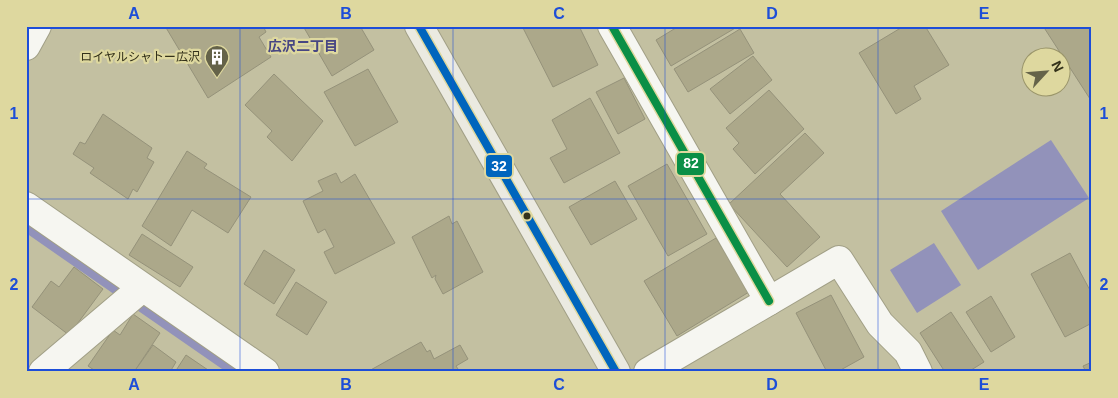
<svg xmlns="http://www.w3.org/2000/svg" width="1118" height="398" font-family="Helvetica,'Noto Sans JP',sans-serif">
<rect width="100%" height="100%" fill="#c3c0a1"/>
<g fill="#9292ba">
<path d="M1051,140L1089,198L978,270L941,211Z"/>
<path d="M934,243L961,285L917,313L890,270Z"/>
</g>
<g fill="none" stroke-linecap="round" stroke-linejoin="round">
<path stroke="#9292ba" stroke-width="10" d="M26,227L235,372"/>
</g>
<g fill="#aca88a" stroke="#95927a">
<path d="M165,26H263L266,32L259,37L271,57L208,98Z"/>
<path d="M303,26H360L374,50L332,76Z"/>
<path d="M522,26H579L598,65L553,87Z"/>
<path d="M679,26H737V27L671,66L656,40Z"/>
<path d="M904,26H925L949,65L914,86L921,99L896,114L859,53Z"/>
<path d="M1043,26H1092V102Z"/>
<path d="M740,29L754,53L688,92L674,69Z"/>
<path d="M753,56L772,80L730,114L710,89Z"/>
<path d="M368,69L398,122L355,146L324,92Z"/>
<path d="M274,74L323,121L292,161L267,137L272,131L245,105Z"/>
<path d="M624,78L645,119L618,134L596,92Z"/>
<path d="M769,90L804,129L755,174L733,149L739,143L726,128Z"/>
<path d="M590,98L620,153L564,183L550,158L567,149L552,120Z"/>
<path d="M103,114L152,148L147,158L154,162L137,192L133,189L128,199L90,173L94,168L73,154L80,142L85,144Z"/>
<path d="M805,133L824,153L780,194L820,237L787,267L729,204Z"/>
<path d="M187,151L207,164L204,168L251,197L228,233L192,210L171,246L142,226Z"/>
<path d="M667,164L707,234L668,256L628,186Z"/>
<path d="M336,173L341,183L355,174L395,243L335,274L324,252L334,247L325,229L318,233L303,201L323,191L318,181Z"/>
<path d="M615,181L637,219L591,245L569,207Z"/>
<path d="M449,216L452,224L457,221L483,272L443,294L435,279L436,275L432,278L412,237Z"/>
<path d="M142,234L193,267L180,287L129,255Z"/>
<path d="M716,238L749,292L677,336L644,281Z"/>
<path d="M264,250L295,270L274,304L244,284Z"/>
<path d="M1070,253L1092,294V323L1065,337L1031,274Z"/>
<path d="M74,267L103,289L69,335L32,307L51,281L59,287Z"/>
<path d="M296,282L327,302L307,335L276,315Z"/>
<path d="M831,295L864,357L837,372H827L796,313Z"/>
<path d="M991,296L1015,337L991,352L966,312Z"/>
<path d="M951,312L984,362L968,372H945L920,333Z"/>
<path d="M133,314L160,333L134,372H97L88,366L113,330L120,335Z"/>
<path d="M421,342L427,352L430,350L434,359L460,345L468,359L456,366L460,372H367Z"/>
<path d="M153,345L176,362L170,372H134Z"/>
<path d="M186,355L211,372H175Z"/>
<path d="M1092,362V372H1086L1083,366Z"/>
</g>
<g fill="none" stroke-linecap="round" stroke-linejoin="round">
<g stroke="#a19f86" stroke-width="30">
<g id="street">
<path d="M612,26L769,301"/>
<path d="M26,46L37,26"/>
<path d="M26,206L265,372"/>
<path d="M43,372L142,288"/>
<path d="M648,372L839,260L880,324L908,352L918,372"/>
</g>
</g>
<g stroke="#a19f86" stroke-width="30">
<path id="secondary" d="M419,26L616,372"/>
</g>
<use href="#street" stroke="#f6f6f1" stroke-width="28"/>
<use href="#secondary" stroke="#ebeae1" stroke-width="28"/>
<g stroke="#ded89f" stroke-width="11">
<path id="bus-1" d="M419,26L616,372"/>
</g>
<g stroke="#ded89f" stroke-width="11">
<path id="bus-2" d="M612,26L769,301"/>
</g>
<use href="#bus-1" stroke="#0065bd" stroke-width="8"/>
<use href="#bus-2" stroke="#0a8f46" stroke-width="8"/>
</g>
<path fill="none" stroke="#1d4ed8" stroke-width="1" stroke-opacity="0.55" d="M240,26V372M453,26V372M665,26V372M878,26V372M26,199H1092"/>
<defs>
<g id="building-pin" transform="scale(1.25)"><path d="M0 17L-7.5 6A9.5 9.5 0 1 1 7.5 6Z" fill="#656349" stroke="#ded89f"/><path d="M-4-6H4V6H1V3H-1V6H-4ZM-2.5-4.3h1.7v1.8h-1.7ZM.8-4.3h1.7v1.8H.8ZM-2.5-1h1.7V.8h-1.7ZM.8-1h1.7V.8H.8Z" fill="#fff"/></g>
</defs>
<g fill-rule="evenodd">
<use href="#building-pin" x="217" y="57"/>
</g>
<circle fill="#33311a" stroke="#ded89f" stroke-width="2" cx="527" cy="216" r="4.5"/>
<g text-anchor="middle" dominant-baseline="central" stroke-width="4.5" stroke-linejoin="round" paint-order="stroke">
<g font-size="12" fill="#33311a" stroke="#ded89f" text-anchor="end">
<text x="200" y="57">ロイヤルシャトー広沢</text>
</g>
<g font-size="14" font-weight="bold" fill="#474683" stroke="#ded89f">
<text x="303" y="46">広沢二丁目</text>
</g>
</g>
<g stroke="#ded89f" stroke-width="2">
<rect x="676" y="152" width="29" height="24" rx="5" fill="#0a8f46"/>
<rect x="485" y="154" width="28" height="24" rx="5" fill="#0065bd"/>
</g>
<g font-size="14" text-anchor="middle" font-weight="bold" fill="#fff">
<text x="691" y="168">82</text>
<text x="499" y="171">32</text>
</g>
<rect width="1118" height="398" fill="none" stroke="#ded89f" stroke-width="55"/>
<g transform="translate(1046 72) rotate(64)"><circle r="24" fill="#ded89f" stroke="#9a956a"/>
<path d="M0-4L9 19L0 12L-9 19Z" fill="#656349"/>
<text y="-8" font-size="14" font-weight="bold" text-anchor="middle" fill="#33311a">N</text>
</g>
<rect x="28" y="28" width="1062" height="342" fill="none" stroke="#1d4ed8" stroke-width="2"/>
<g font-size="16" text-anchor="middle" font-weight="bold" fill="#1d4ed8">
<text x="134" y="19">A</text>
<text x="346" y="19">B</text>
<text x="559" y="19">C</text>
<text x="772" y="19">D</text>
<text x="984" y="19">E</text>
<text x="14" y="119">1</text>
<text x="1104" y="119">1</text>
<text x="14" y="290">2</text>
<text x="1104" y="290">2</text>
<text x="134" y="390">A</text>
<text x="346" y="390">B</text>
<text x="559" y="390">C</text>
<text x="772" y="390">D</text>
<text x="984" y="390">E</text>
</g>
</svg>
